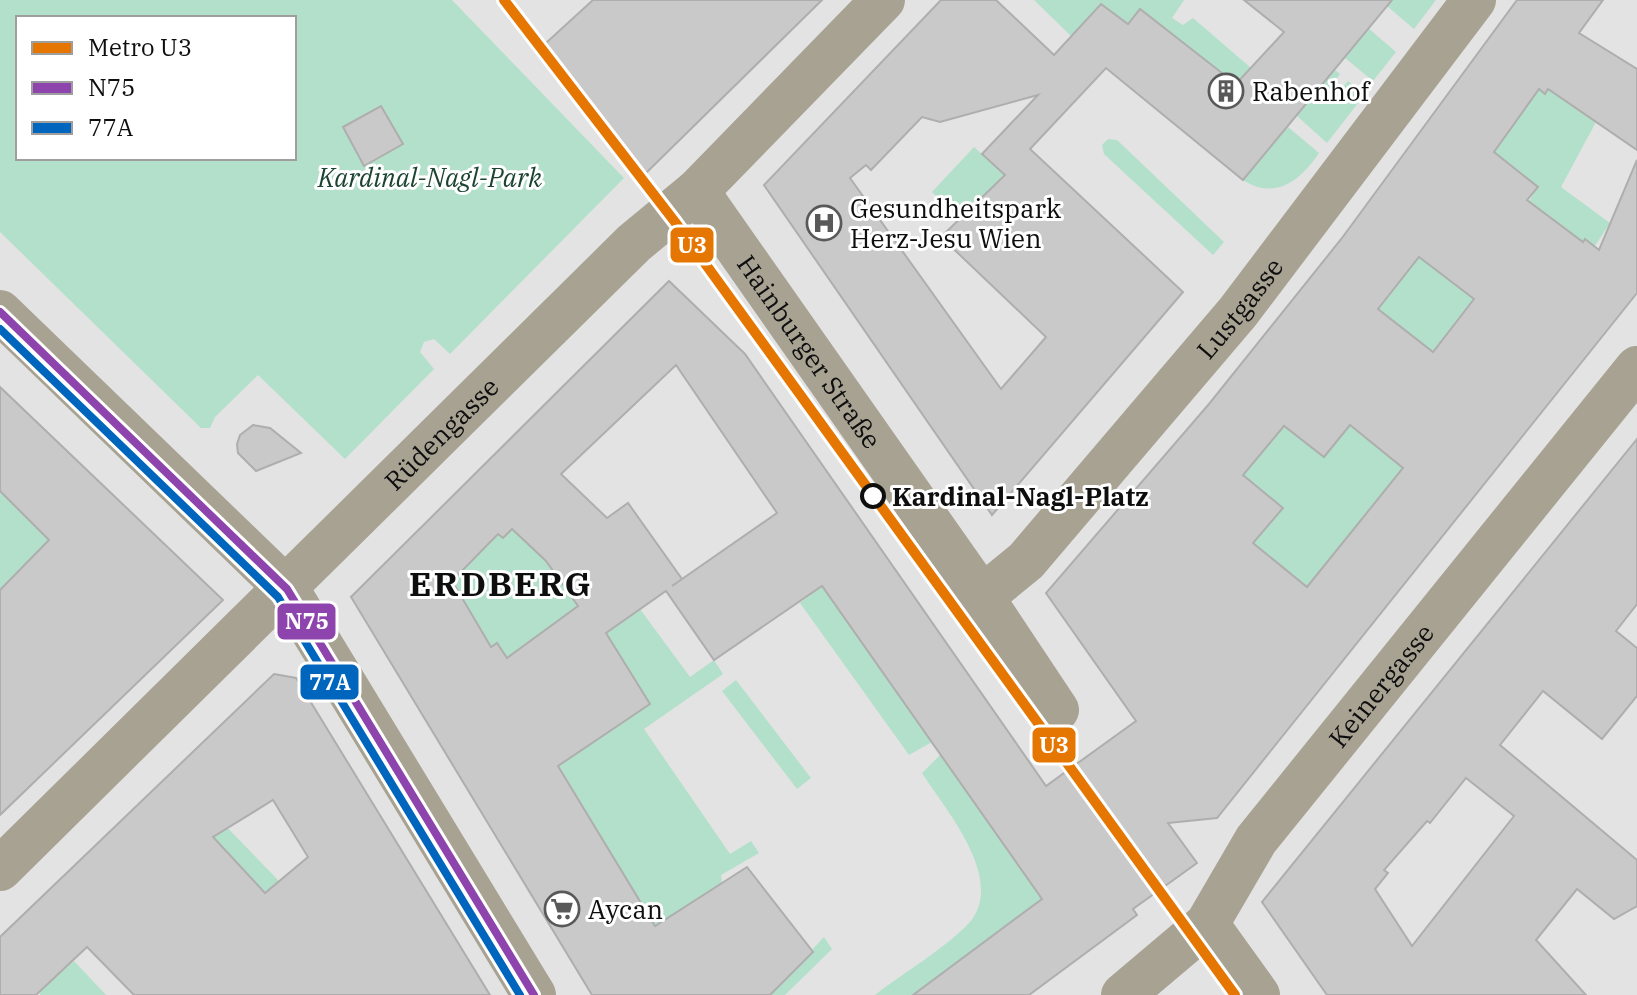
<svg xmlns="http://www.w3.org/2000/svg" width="1637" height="995" font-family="'IBM Plex Serif',serif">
<rect width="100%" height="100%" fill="#e3e3e3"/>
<g fill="#b3e0cb" fill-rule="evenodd">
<path d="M0,0H452L624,178L450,354L434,339L424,342L420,352L434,369L345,459L258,375L215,417L210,428H201L0,232ZM18,18H294V158H18Z"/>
<path d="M1034,0H1184L1172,18L1183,25L1193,18L1251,68L1236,84L1140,9L1128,24L1101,4L1071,36Z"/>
<path d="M1392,0H1436L1414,29L1387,6Z"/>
<path d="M1368,28L1396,52L1373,81L1344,57Z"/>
<path d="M1335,70L1340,74L1335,81L1343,87L1348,81L1365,94L1327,143L1297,116Z"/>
<path d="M1551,85L1563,99L1596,122L1561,187L1610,223L1595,246L1585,239L1542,293L1415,471L1383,492L1306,591L1253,543L1283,508L1264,492L1254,503L1228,492L1295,410L1350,425L1365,437L1367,321L1429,241L1541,211L1529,202L1537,186L1516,170L1489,160L1539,89L1545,94Z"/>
<path d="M1288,127L1319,153C1301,180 1275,201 1243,180Z"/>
<path d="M1108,139L1117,140L1224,242L1213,255L1104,154L1102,145Z"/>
<path d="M974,147L1005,175L962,221L932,192Z"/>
<path d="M0,491L50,541L0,591Z"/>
<path d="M512,529L546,561L578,606L507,658L497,644L491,647L472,615L453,626L434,598L498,534L503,538Z"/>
<path d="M822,586L932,742L909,755L800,603Z"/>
<path d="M640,609L690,677L714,660L723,674L644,729L730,854L751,841L759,853L721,875L722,883L655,926L559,766L650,704L606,633Z"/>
<path d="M736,680L811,778L797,789L722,691Z"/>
<path d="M941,754L1051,893L913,995H875C902,974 947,947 969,923C1007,880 945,809 922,773Z"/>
<path d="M219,819L279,881L265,893L229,854L205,849Z"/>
<path d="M824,937L832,949L785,995H770Z"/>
<path d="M74,961L106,995H40V991Z"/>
</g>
<g fill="#c9c9c9" stroke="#afaeae" stroke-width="2" fill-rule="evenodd">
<path d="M593,0H822L645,174L536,52Z"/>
<path d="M941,0H996L1054,55L1101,4L1128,24L1140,9L1236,84L1284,32L1244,0H1392L1243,180L1106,68L1030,149L1183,292L992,515L764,185ZM1038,95L982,154L1005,175L941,237L1046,337L1001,389L850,178L866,165L871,170L922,117L940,122Z"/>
<path d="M1517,0H1603L1579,33L1637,69V150L1548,89L1545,94L1539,89L1494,152L1538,187L1527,200L1583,242L1585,239L1599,250L1637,160V293L1217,818L1168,823L1197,863L1133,909L1137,915L1029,995H913L1042,899L822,586L714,660L666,591L606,633L650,704L558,766L655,926L747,867L813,952L770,995H592L351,597L669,281L745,354L1046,786L1136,721L1046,593L1209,404L1342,238ZM1419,257L1474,299L1433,352L1378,309ZM676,365L777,513L672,586L682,579L628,503L607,518L561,474ZM1350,425L1403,468L1307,587L1253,543L1283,508L1243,475L1284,426L1324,457ZM512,529L546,561L578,606L507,658L497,643L491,647L452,581L498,534L503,538Z"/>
<path d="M381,106L403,144L364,166L343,127Z"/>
<path d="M0,387L223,600L0,815V590L49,540L0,491Z"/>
<path d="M253,425L270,428L301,453L256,471L238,453L237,444L240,435Z"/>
<path d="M1637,439V604L1616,631L1637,648V696L1602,739L1543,691L1500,745L1637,860V906L1614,919L1577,889L1536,940L1586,995H1327L1262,902ZM1466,778L1514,816L1412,946L1375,889L1388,873L1384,870L1427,821L1430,823Z"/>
<path d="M274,674L296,678L490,995H134L87,947L36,995H0V937ZM273,800L308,857L265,893L213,837Z"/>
</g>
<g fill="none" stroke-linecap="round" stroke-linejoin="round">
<g stroke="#a8a292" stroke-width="44">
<path id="s1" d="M697,191L982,597L1057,710"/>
<path d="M0,312L287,589L534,995"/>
<path id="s2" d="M982,597L1026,561L1238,312L1474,0"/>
<path id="s3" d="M0,869L634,243L697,191L883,0"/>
<path d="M1207,924L1258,995"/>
<path id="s4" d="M1123,995L1207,924L1256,840L1637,368"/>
</g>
<g stroke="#fff" stroke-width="14">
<path id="bus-1" d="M0,312L287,589L534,995"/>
</g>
<g stroke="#fff" stroke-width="14">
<path id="bus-2" d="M0,329L278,597L520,995"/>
</g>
<use href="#bus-1" stroke="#8e44ad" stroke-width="8"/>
<use href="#bus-2" stroke="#0065bd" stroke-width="8"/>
<g stroke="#fff" stroke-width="16">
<path id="metro-1" d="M504,0L675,222L1235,995"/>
</g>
<use href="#metro-1" stroke="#e47601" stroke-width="10"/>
</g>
<defs>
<g id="building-ring" transform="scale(1.8)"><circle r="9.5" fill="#fff" stroke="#595959" stroke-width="1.5"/><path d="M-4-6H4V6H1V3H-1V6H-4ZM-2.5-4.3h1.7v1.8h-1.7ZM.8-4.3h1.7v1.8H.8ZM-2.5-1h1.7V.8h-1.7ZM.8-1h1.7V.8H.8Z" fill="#595959"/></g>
<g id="hospital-ring" transform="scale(1.8)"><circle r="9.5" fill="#fff" stroke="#595959" stroke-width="1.5"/><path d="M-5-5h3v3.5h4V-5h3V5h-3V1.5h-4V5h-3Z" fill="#595959"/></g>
<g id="supermarket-ring" transform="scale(1.8)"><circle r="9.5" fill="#fff" stroke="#595959" stroke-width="1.5"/><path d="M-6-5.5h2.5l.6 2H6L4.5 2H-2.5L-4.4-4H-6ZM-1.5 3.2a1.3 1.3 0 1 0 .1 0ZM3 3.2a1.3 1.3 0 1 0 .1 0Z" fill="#595959"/></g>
</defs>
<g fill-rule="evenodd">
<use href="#building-ring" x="1226" y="91"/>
<use href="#hospital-ring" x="824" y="223"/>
<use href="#supermarket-ring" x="562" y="909"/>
</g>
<circle fill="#fff" stroke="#0e0e0f" stroke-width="4" cx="873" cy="496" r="11"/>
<g text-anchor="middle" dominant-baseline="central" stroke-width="6" stroke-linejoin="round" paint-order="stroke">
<g font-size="26" fill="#0e0e0f" stroke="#fff" text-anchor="start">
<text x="1252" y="91">Rabenhof</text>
<text x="850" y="208">Gesundheitspark<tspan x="850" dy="30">Herz-Jesu Wien</tspan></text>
<text x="588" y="909">Aycan</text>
</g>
<g font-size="26" font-style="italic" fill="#1b4433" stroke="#fff">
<text x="430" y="177">Kardinal-Nagl-Park</text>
</g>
<g font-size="26" fill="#0e0e0f" stroke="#fff">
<text stroke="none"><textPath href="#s2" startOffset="388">Lustgasse</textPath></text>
<text stroke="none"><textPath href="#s1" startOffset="196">Hainburger Straße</textPath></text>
<text stroke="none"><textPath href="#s3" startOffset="620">Rüdengasse</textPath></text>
<text stroke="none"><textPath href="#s4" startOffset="406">Keinergasse</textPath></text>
</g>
<g font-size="26" font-weight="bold" fill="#0e0e0f" stroke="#fff" text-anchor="start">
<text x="892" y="496">Kardinal-Nagl-Platz</text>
</g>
<g font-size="34" font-weight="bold" letter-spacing="2" fill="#0e0e0f" stroke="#fff">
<text x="501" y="583">ERDBERG</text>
</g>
</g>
<g stroke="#fff" stroke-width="3">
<rect x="669" y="226" width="46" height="38" rx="8" fill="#e47601"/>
<rect x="276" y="602" width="61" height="39" rx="8" fill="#8e44ad"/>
<rect x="299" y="663" width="61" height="38" rx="8" fill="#0065bd"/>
<rect x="1031" y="726" width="46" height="38" rx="8" fill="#e47601"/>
</g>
<g font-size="22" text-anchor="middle" font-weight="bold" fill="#fff">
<text x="692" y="253">U3</text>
<text x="307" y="629">N75</text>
<text x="330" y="690">77A</text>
<text x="1054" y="753">U3</text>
</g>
<rect x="16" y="16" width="280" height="144" fill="#ffffff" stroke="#9f9f9f" stroke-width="2"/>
<rect x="32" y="42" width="40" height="12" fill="#e47601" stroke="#9f9f9f" stroke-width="2"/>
<text x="88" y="56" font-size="24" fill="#0e0e0f">Metro U3</text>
<rect x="32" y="82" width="40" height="12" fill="#8e44ad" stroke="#9f9f9f" stroke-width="2"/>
<text x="88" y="96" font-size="24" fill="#0e0e0f">N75</text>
<rect x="32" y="122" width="40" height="12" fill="#0065bd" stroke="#9f9f9f" stroke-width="2"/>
<text x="88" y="136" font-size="24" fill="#0e0e0f">77A</text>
</svg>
